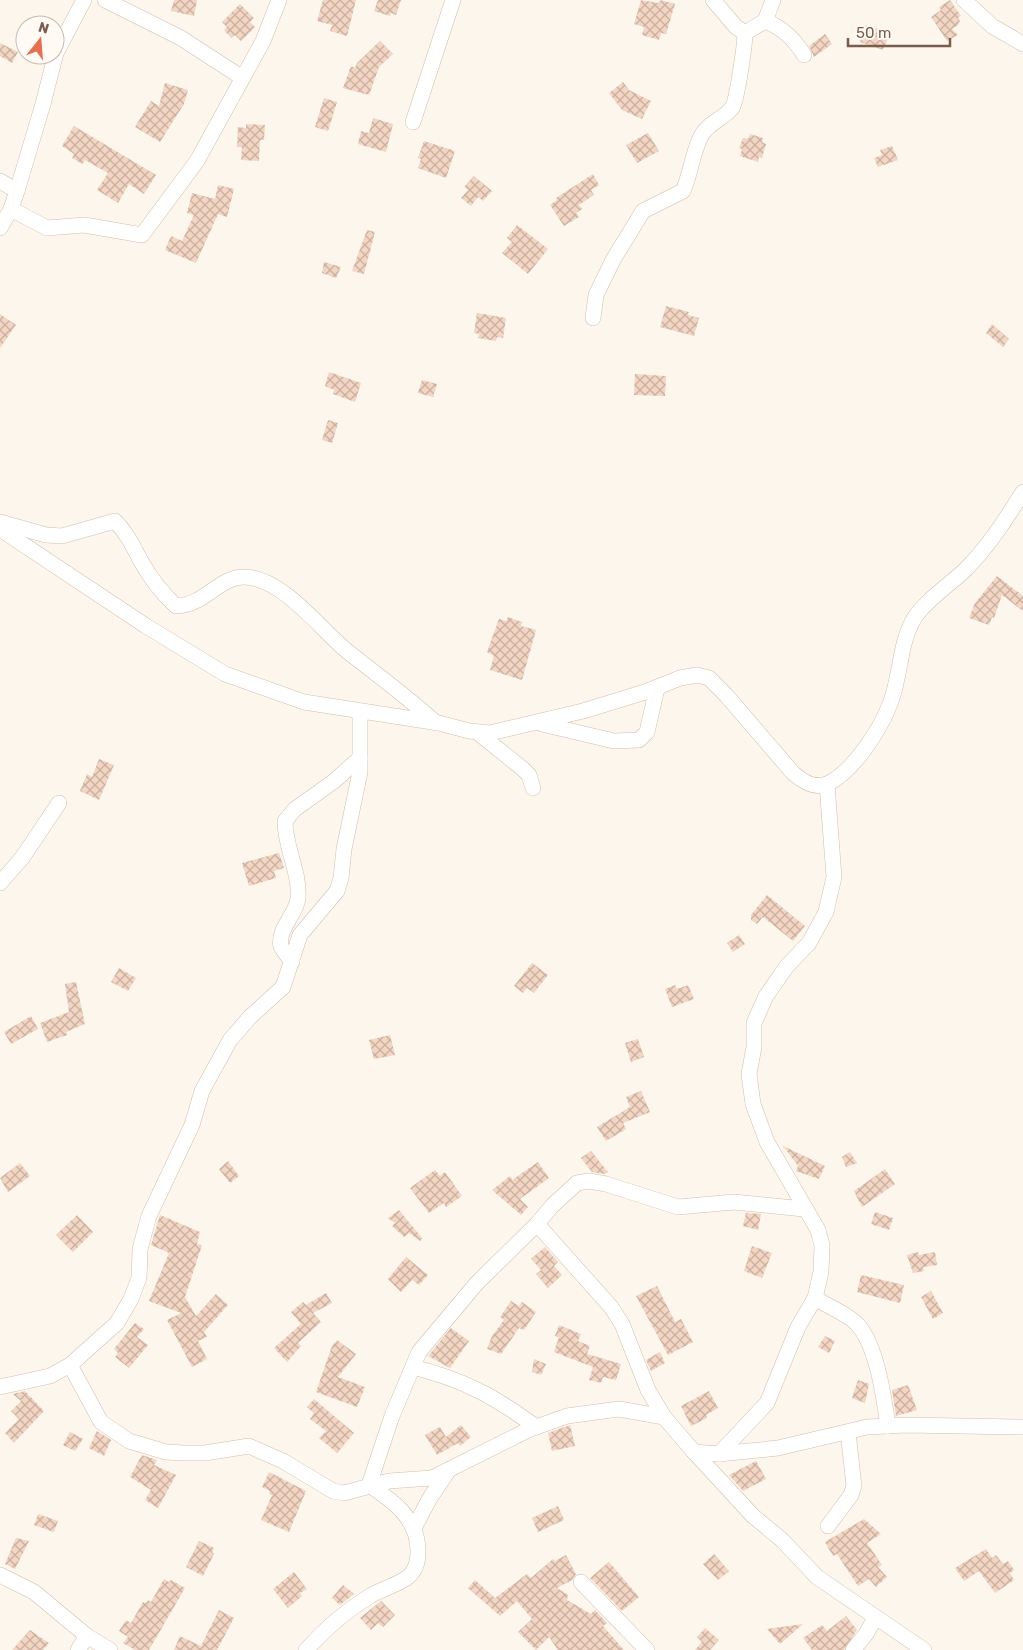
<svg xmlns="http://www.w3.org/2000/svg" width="1023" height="1650" font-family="Rubik,sans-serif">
<defs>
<pattern id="building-cross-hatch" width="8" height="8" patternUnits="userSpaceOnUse" patternTransform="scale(1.25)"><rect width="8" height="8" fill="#f3d5c3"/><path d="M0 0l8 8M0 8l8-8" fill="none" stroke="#cab0a1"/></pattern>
</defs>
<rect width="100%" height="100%" fill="#fdf6ec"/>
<g fill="url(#building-cross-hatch)">
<path d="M174,0H197L194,16L171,11Z"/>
<path d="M323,0H356L347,36L330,31L332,25L317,21Z"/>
<path d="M378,0H401L396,15L391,13L390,16L374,11Z"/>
<path d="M641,0L658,3L661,0L675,4L666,34L661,33L659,40L642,35L644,27L634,24Z"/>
<path d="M950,0L961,16L958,18L960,21L958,25L952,29L958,35L947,41L931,17L941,10L939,7Z"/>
<path d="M240,4L254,18L250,22L255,27L241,41L235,35L231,38L224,30L227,27L222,22Z"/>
<path d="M866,25L890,33L883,50L860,42Z"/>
<path d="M825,34L832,44L814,57L809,46Z"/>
<path d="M380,41L393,54L379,67L369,95L343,88L351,66L355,68L357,63Z"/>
<path d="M0,43L18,52L12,63L0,56Z"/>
<path d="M623,82L629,90L651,101L642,119L622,110L609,93Z"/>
<path d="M165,83L188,90L184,104L160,142L135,127L151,101L159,106Z"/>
<path d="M324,98L337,102L328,131L315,127Z"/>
<path d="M373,118L393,124L386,152L358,144L361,131L369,133Z"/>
<path d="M246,124L265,125L264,140H260L259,161L241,160L242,147H237L238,127L246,128Z"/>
<path d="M74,126L156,175L144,194L129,184L118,203L97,190L108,173L85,160L82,164L72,158L74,154L62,146Z"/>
<path d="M648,133L659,151L637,163L626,145Z"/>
<path d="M750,134L763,138L762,142L766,144L762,158L759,157L758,162L740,156L742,149L739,148L743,138L748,139Z"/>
<path d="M424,141L455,151L446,178L418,168L421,159L418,158Z"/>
<path d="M892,146L898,160L878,167L874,158L882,155L880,150Z"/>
<path d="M593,174L599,185L591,190L594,195L579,205L582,209L576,213L579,217L564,226L550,205L557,200L556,198Z"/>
<path d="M474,176L492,191L483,201L478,197L471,206L461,198L468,190L464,187Z"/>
<path d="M218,185L234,189L227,217L218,214L196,263L165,250L171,236L182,241L194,215L187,213L192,193L215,199Z"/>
<path d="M517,225L548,249L528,274L502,253L512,242L507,238Z"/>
<path d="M367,230L375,232L364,274L352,271Z"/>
<path d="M324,262L341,267L336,278L322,273Z"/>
<path d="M666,306L689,312L688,315L699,318L694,336L660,327Z"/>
<path d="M477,313L506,318L503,338L497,337L496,341L478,338L479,334L474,333Z"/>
<path d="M0,314L16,325L0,348Z"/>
<path d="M992,324L1009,339L1003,347L986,333Z"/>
<path d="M329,372L361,383L355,402L333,394L334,390L325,386Z"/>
<path d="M635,374L666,376L665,396L634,395Z"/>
<path d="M422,380L437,384L433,397L418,393Z"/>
<path d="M328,420L338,423L332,443L322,440Z"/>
<path d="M997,576L1023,596V611L1002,595L994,618L992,617L989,625L969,618L975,603Z"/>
<path d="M508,617L522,622L521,626L536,630L522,680L490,670L494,656L487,652L499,619L506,621Z"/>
<path d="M99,759L114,765L99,800L80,791L87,774L92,777Z"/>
<path d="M279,853L284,868L274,871L276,878L249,886L242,863Z"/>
<path d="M767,895L805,926L793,941L763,917L757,924L751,920V915Z"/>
<path d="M739,935L745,944L733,952L727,943Z"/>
<path d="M532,963L548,975L534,993L527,988L523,993L514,986Z"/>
<path d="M119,968L136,978L128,991L111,982Z"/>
<path d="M76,982L85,1024L66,1032L67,1035L47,1042L40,1023L69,1012L65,984Z"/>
<path d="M675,985L677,989L688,985L694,999L672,1007L665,989Z"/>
<path d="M31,1016L38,1029L11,1044L4,1032Z"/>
<path d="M390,1035L395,1055L374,1059L369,1040Z"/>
<path d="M638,1039L644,1057L631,1062L625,1043Z"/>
<path d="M641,1091L650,1112L623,1123L626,1129L606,1141L597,1127L630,1107L626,1097Z"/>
<path d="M783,1146L825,1166L819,1179L796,1171L798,1166Z"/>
<path d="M591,1151L608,1172L604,1174L592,1172L581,1158Z"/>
<path d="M850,1152L857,1163L846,1167L842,1157Z"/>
<path d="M228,1161L239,1176L230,1183L219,1169Z"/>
<path d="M538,1162L549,1178L520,1199L528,1207L521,1215L492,1190L510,1176L512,1180Z"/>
<path d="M20,1163L30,1176L8,1192L0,1178Z"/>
<path d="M885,1169L895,1184L862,1207L854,1191Z"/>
<path d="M435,1170L440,1176L445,1172L462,1196L446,1207L444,1203L429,1213L410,1188Z"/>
<path d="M399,1210L422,1238L420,1241L409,1233L404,1237L392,1226L395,1223L388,1218Z"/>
<path d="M875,1212L893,1218L889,1230L871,1224Z"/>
<path d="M746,1213L761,1214L758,1230L743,1226Z"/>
<path d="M77,1215L93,1232L73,1252L56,1235Z"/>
<path d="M160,1215L200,1232L197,1244L202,1245L185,1297L196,1316L216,1294L228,1305L204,1332L207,1337L198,1341L207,1359L192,1367L167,1320L181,1313L149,1301L169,1253L151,1245Z"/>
<path d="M752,1246L772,1253L762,1278L744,1271Z"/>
<path d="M545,1247L558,1262L554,1266L562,1275L548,1288L536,1274L541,1270L531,1259Z"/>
<path d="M918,1252L919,1255L935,1252L937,1265L923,1267L924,1271L913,1273L907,1255Z"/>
<path d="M406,1257L428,1275L419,1285L412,1280L401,1292L388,1279Z"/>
<path d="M861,1275L904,1285L900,1303L857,1292Z"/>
<path d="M657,1286L675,1322L681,1319L693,1342L668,1355L636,1296Z"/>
<path d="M931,1291L943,1313L933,1319L921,1297Z"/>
<path d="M326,1293L332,1303L313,1313L321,1322L298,1343L301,1346L287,1362L274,1348L301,1324L291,1312L303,1302L306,1305Z"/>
<path d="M511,1301L519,1306L522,1302L536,1312L524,1330L519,1328L501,1354L487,1349L492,1336L504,1320L500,1317Z"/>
<path d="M135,1323L144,1329L137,1337L148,1345L129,1368L115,1357L118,1353L114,1349Z"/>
<path d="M559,1325L581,1334L578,1341L590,1346L587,1354L621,1364L616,1380L603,1377L601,1383L589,1380L593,1367L554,1352L559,1337L555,1336Z"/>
<path d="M451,1328L469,1341L450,1368L428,1356Z"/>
<path d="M825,1336L835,1341L829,1353L818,1347Z"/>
<path d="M337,1340L356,1354L338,1377L365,1387L357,1407L316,1392L332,1346Z"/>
<path d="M660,1352L665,1363L651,1371L646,1360Z"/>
<path d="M534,1359L546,1364L541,1375L532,1372Z"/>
<path d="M858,1380L869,1384L865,1403L852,1398Z"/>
<path d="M908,1385L917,1410L896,1416L892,1390Z"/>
<path d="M25,1391L44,1411L14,1443L5,1433L19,1419L11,1411L21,1401L13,1394Z"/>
<path d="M709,1391L718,1408L706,1415L707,1418L691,1426L681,1406Z"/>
<path d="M314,1399L354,1433L337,1453L319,1438L326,1431L310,1419L314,1413L307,1407Z"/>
<path d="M461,1425L471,1437L460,1446L458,1443L437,1455L425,1435L440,1427L446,1437Z"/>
<path d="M570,1425L575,1446L552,1451L548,1433Z"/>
<path d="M97,1431L111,1440L104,1456L89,1448Z"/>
<path d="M70,1432L83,1439L75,1451L63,1445Z"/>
<path d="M142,1455L157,1460L154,1465L176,1475L158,1508L145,1500L151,1490L130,1477Z"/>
<path d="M756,1461L766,1479L743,1491L729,1475Z"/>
<path d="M269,1472L306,1491L289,1532L261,1520L272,1495L269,1494L270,1491L262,1487Z"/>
<path d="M558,1506L564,1520L538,1532L532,1518Z"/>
<path d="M38,1514L58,1521L54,1532L34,1525Z"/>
<path d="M864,1519L881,1534L867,1543L882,1565L878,1567L887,1577L876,1587L869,1579L858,1586L837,1554L833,1556L825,1542Z"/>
<path d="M16,1538L29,1541L15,1569L5,1564Z"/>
<path d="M199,1541L214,1548L212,1552L214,1554L203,1576L186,1567Z"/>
<path d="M986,1549L992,1558L996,1555L1003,1564L1008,1561L1014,1570L1010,1573L1014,1580L995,1593L979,1571L964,1581L955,1568Z"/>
<path d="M714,1554L729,1571L718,1580L703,1564Z"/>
<path d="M566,1555L576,1574L572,1580L557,1588L568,1595L567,1600L591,1614L595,1610L607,1623L603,1626L624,1650H558L549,1637L536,1650L518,1632L532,1619L517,1601L500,1616L468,1588L475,1580L495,1598L527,1574L531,1578L553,1559L555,1561Z"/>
<path d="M609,1562L639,1597L622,1611L590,1578Z"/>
<path d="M294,1572L307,1589L300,1593L302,1596L288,1608L273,1589Z"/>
<path d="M164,1579L169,1582L171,1580L185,1588L149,1650H135L123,1643L128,1637L119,1631L126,1620L131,1623L143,1602L146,1603L148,1600L151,1602Z"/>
<path d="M343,1585L354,1594L340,1605L332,1598Z"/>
<path d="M381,1601L395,1615L383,1627L378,1623L371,1630L360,1618Z"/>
<path d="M219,1610L234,1618L217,1650H174L180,1636L201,1646Z"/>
<path d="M846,1616L857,1630L844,1650H812L803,1638L822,1625L827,1631Z"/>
<path d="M803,1624L780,1644L767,1629Z"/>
<path d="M705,1628L719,1640L710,1650H695L702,1642L697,1637Z"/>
<path d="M30,1630L49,1643L43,1650H12Z"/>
</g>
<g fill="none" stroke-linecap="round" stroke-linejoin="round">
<g stroke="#d1beb0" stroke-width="16">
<g id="minor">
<path d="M105,0L181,38L241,77"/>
<path d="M713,0L736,27L745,33L765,21L773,0"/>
<path d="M964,0L992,26L1023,44"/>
<path d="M765,21C781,27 795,40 804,55"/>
<path d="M413,122L453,0"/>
<path d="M0,181L17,191"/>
<path d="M11,209L47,228L84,225L142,235L197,161L263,41L279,0"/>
<path d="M0,228L11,209L17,191L43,104L56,53L84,0"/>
<path d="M593,318L596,295L613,260L643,211L683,191C691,173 692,154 701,136C708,123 723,119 732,108C737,101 745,44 745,33"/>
<path d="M0,522L46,535L62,536L115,521C128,534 133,547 142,563C151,579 163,594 176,606C206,605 218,577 244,577C282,577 320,629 347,651C377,675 408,697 436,723"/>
<path d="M0,529L146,626L225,674L304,702L439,723L469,731L490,733L583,711L645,692L680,678L697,675L709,678L726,695L793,773C802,781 815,789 827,784C853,772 880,730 890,704C901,677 899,642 915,617C929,597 950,585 967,568C990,544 1006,519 1023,492"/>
<path d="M542,724L614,741L639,740L647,732L657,688"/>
<path d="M477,732L523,769L529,775L533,788"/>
<path d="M0,883L22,858L59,803"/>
<path d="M292,962C289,957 283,951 281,946C277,929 297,914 298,898C300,872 285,848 285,821L295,809L333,782L360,758"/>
<path d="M537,1224L611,1307L622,1324L648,1390L664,1417L694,1452L719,1454L778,1448L867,1427L906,1425L1023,1427"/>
<path d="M815,1298C827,1306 848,1314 857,1324C877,1345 884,1398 888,1426"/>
<path d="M70,1365L101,1422L129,1441L166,1452L184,1453H205L249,1446L283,1461L333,1491L344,1493L389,1481L432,1478L528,1430L567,1416L619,1409L664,1417"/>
<path d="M413,1367C464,1380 494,1396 536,1427"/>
<path d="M0,1387L50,1376L70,1365L117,1323L131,1299L139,1278L140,1249L149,1216L192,1125L202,1091L230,1040L250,1017L283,987L300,935L337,891L341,878L344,849L360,772V712"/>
<path d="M694,1452L753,1516L782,1540L817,1577L924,1650"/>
<path d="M719,1454L767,1403L798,1327L815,1298L821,1272L822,1245L818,1230L767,1142L753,1104L749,1074L754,1047V1023L766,996L787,966L809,943L826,912L834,877L827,784"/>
<path d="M828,1526L851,1495L854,1486L848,1432"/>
<path d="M414,1528L430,1498L448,1471"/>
<path d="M0,1575L34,1592L87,1636L110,1650"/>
<path d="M581,1582L647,1650"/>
<path d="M78,1650L87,1636"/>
<path d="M306,1650C324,1630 347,1610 370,1596C381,1589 398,1585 408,1577C415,1571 418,1562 418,1553C419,1520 395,1502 369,1485L392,1416L419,1352L476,1284L537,1224L552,1206L577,1183L589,1181L606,1184L678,1207L734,1202L804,1209"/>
<path d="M853,1650L866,1634L875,1618"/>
</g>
</g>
<use href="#minor" stroke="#fff" stroke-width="15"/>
</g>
<g transform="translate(40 40) rotate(17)"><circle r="24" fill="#fffaf3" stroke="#cabbb1"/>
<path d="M0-4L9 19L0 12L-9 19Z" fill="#e76f51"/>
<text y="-8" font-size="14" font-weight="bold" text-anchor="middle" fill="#7a5c4d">N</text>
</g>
<path d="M848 38v8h102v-8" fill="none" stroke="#7a5c4d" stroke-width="2.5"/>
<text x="856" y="38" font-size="15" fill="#7a5c4d" stroke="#fffaf3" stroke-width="4" paint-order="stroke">50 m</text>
</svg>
